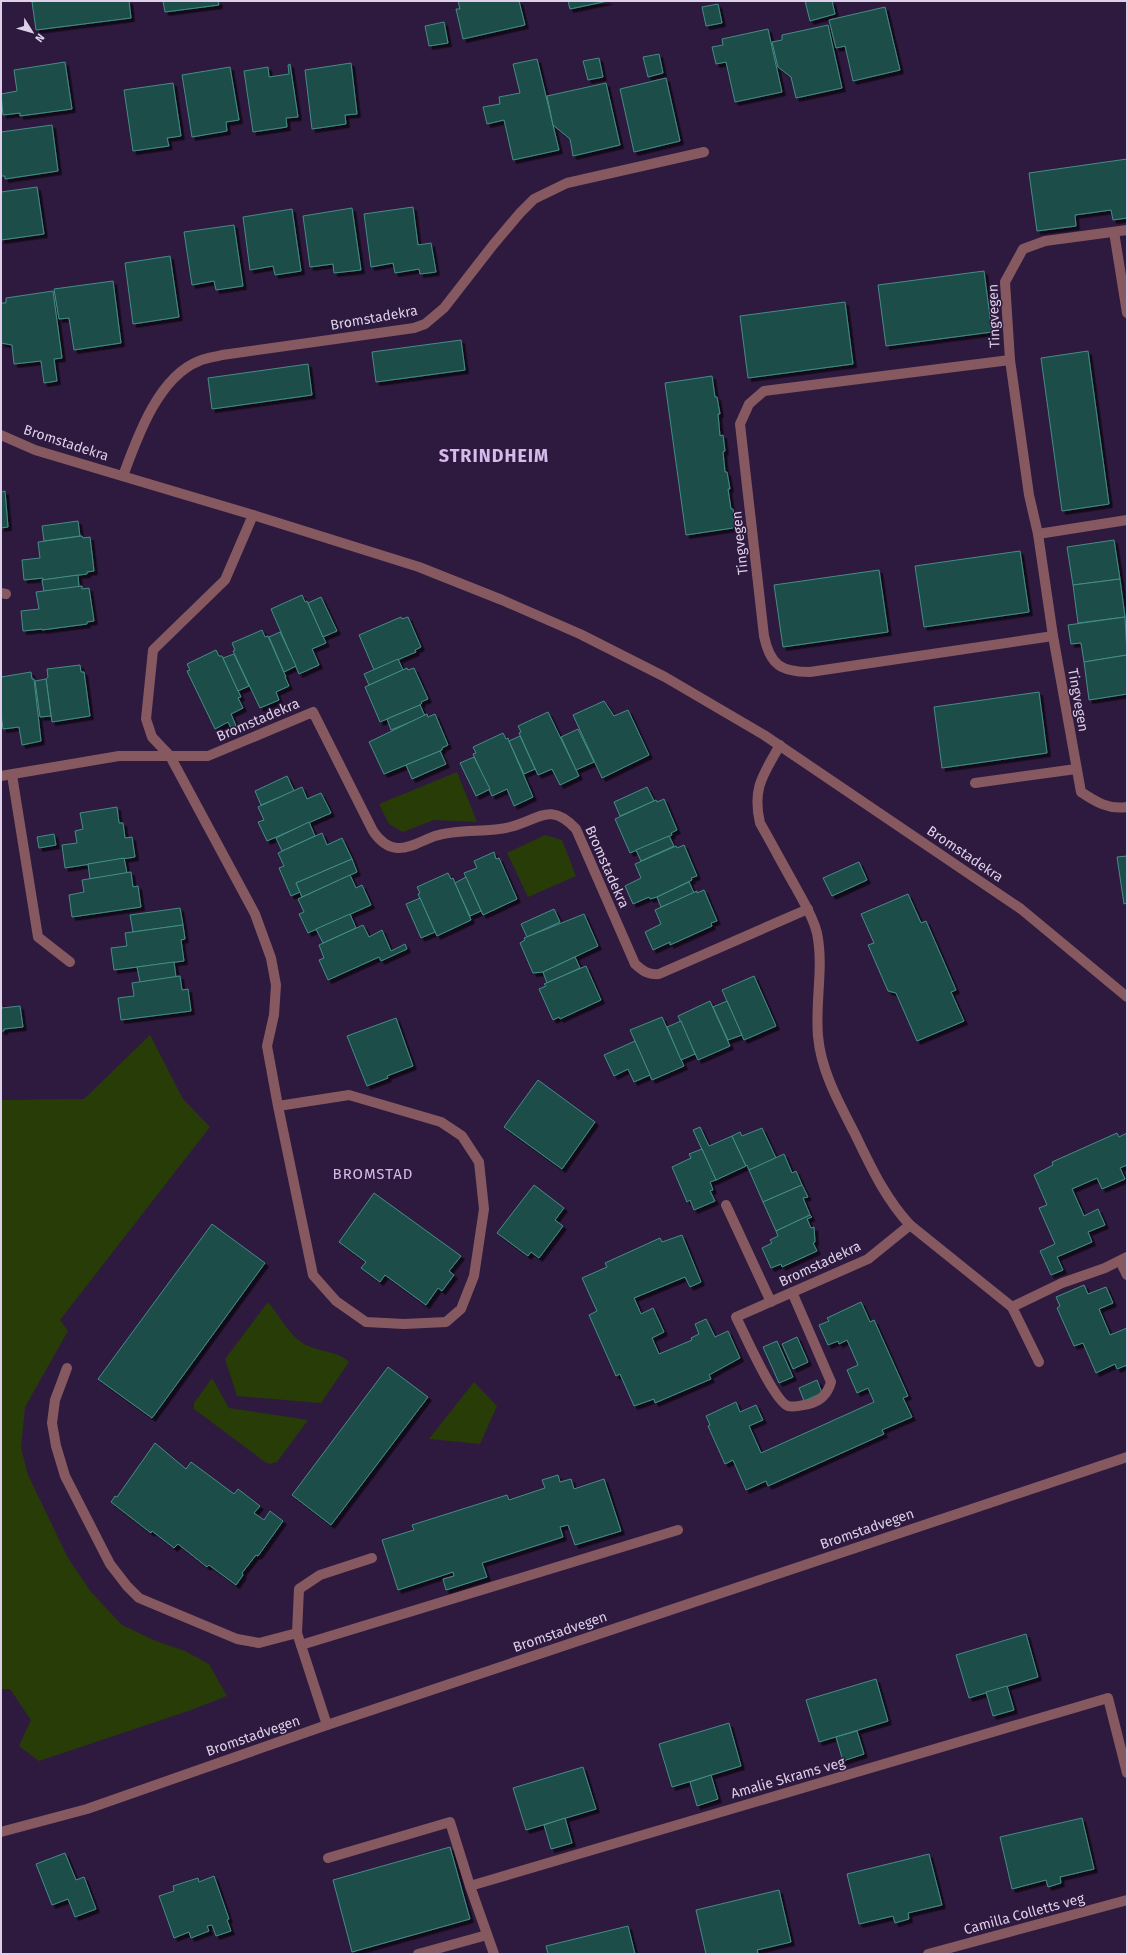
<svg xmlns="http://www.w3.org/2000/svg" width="1128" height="1955" font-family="'Fira Sans',sans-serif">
<defs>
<filter id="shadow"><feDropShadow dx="3.5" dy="3.5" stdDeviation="0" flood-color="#0009"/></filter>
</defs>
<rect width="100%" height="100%" fill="#2f1a3f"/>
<g fill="#273c06">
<path d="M457,772L477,822L434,820L403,832L389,824L379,804Z"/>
<path d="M545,835L562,840L576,876L528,897L507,853Z"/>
<path d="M150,1035L183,1099L210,1127L60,1320L68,1331L25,1407L21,1448L28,1475L68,1558L91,1592L122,1625L156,1641L185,1651L209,1664L227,1696L191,1710L39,1761L19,1746L31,1720L10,1689H1V1100L84,1099Z"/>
<path d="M268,1302C280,1316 288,1334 304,1344C316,1351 341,1352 349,1362L321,1403L237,1396L225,1359Z"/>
<path d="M212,1378L229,1408L308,1420L277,1462L270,1464L265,1462L194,1409V1403Z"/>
<path d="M474,1382L497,1406L480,1444L429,1439Z"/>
</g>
<g fill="#1b4d4a" stroke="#458c86" filter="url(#shadow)">
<path d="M39,1H129L131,18L36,30L32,2Z"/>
<path d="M163,1H218L219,5L165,12Z"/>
<path d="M458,1H519L525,25L463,39L456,9H460Z"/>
<path d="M568,1H608L570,9Z"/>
<path d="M805,1H832L835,14L810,21Z"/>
<path d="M718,4L722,23L706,26L702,7Z"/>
<path d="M885,7L900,70L853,81L845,46L836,48L829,20Z"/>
<path d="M444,22L448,43L429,46L425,26Z"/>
<path d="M828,25L842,88L796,98L791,77L778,67L772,42L782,40V35Z"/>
<path d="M768,29L782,92L735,102L726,62L716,64L712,47L723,45L722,39Z"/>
<path d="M659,54L663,73L648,77L643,57Z"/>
<path d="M599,58L603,77L588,80L583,61Z"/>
<path d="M537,59L559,150L513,160L504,120L487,124L483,107L500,104L499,97L520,93L513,64Z"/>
<path d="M65,62L72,109L20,116V113L3,115L1,94L17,91L14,70Z"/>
<path d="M351,63L357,114L345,115L346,124L312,129L305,70Z"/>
<path d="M290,64L298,117L286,118L287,127L253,132L244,71L268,67L269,77L289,74L288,65Z"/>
<path d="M230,67L239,120L226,122L227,131L192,137L182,75Z"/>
<path d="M666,78L680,141L634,152L620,89Z"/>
<path d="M173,83L181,136L167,138L169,146L133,151L124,90Z"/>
<path d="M606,83L620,145L573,156L570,139L553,125L547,96Z"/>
<path d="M52,125L58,171L5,179V176H1V132Z"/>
<path d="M1127,159V218L1113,220L1111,210L1075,215L1076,226L1037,231L1029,173Z"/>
<path d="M37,187L44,234L1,240V192Z"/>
<path d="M413,207L418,245L431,243L436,272L420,274L419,269L395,273L393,263L371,267L364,214Z"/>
<path d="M352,208L361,270L334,273L333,264L310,267L303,216Z"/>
<path d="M292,209L301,271L275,275L273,266L250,270L243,217Z"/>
<path d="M234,225L243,286L216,290L214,281L192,285L184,232Z"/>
<path d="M170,256L179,317L133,324L125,263Z"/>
<path d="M984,271L992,332L886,346L878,285Z"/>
<path d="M113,281L121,343L74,350L69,318L59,319L54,289Z"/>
<path d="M53,291L62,358L54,359L57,381L44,383L41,361L14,364L12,345L1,343V303H6V298Z"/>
<path d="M845,302L853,364L748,378L740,316Z"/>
<path d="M461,340L465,370L376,382L372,352Z"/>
<path d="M1088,351L1109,504L1062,511L1041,358Z"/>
<path d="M308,364L312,395L212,409L208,378Z"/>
<path d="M712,376L715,397H717L720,414H718L720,436L723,435L725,451L723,452L725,472H727L730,489H728L731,509H733L735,526L733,528L686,535L665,383Z"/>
<path d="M5,491L8,527L1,528V492Z"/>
<path d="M78,521L80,536L44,541L42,526Z"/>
<path d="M82,536L83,538L90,537L94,571L87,572V574L43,580V578L24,580L22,560L40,558L38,542Z"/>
<path d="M1114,540L1120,579L1073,585L1067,547Z"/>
<path d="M1020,551L1029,612L924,627L915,566Z"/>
<path d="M879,570L888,632L783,647L774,585Z"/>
<path d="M78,575L79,587L44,592L42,580Z"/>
<path d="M1120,579L1125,617L1078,623L1073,585Z"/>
<path d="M82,586V589L89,588L94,621L87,622V624L42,630V629L23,631L21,611L39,609L36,592Z"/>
<path d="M302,595L305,602L307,601L326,643L312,649L319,665L299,674L271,609Z"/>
<path d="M321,597L337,631L323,637L308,603Z"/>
<path d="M401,617L402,619L408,617L421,647L415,650L416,652L374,670L359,635Z"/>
<path d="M1125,617L1127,655L1084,662L1081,643L1071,644L1068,625Z"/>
<path d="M262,630L265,637L268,636L286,677H285L289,686L276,692L279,700L260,708L233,651L235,650L232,643Z"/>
<path d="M280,632L296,666L284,672L269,637Z"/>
<path d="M216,650L219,656H222L223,658L241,697L238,698L243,708L231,714L237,728L232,730L228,722L215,729L187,671L190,670L187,664Z"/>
<path d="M234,654L249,686L238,691L223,658Z"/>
<path d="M1127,655V694L1089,700L1084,662Z"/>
<path d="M398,659L403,670L369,685L364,674Z"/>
<path d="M80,665L81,672H84L90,716L52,722L46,679L48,677L47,669Z"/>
<path d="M407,668L408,670L414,668L428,699L421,702L422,703L420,705L380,722L365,687Z"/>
<path d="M31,672L32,679H34L41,741L22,745L19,727L3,729L1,714V677Z"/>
<path d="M46,679L51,716L40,717L35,681Z"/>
<path d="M1039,692L1047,753L942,768L934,707Z"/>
<path d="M604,701L614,716L628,710L649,755L602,778L573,715Z"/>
<path d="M420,705L425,716L391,730L387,719Z"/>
<path d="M548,712L579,776L560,785L552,769L538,775L519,733L521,732L518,726Z"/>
<path d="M427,714L428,717L435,714L448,745L442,748V750L440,751L384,774L369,742Z"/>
<path d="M578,729L594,762L576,770L561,737Z"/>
<path d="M503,733L506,739L508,738L509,741L533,797L514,806L507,789L492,796L473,754L476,753L473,747Z"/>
<path d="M520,736L535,769L524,774L509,741Z"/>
<path d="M440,751L446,764L412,779L406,765Z"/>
<path d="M474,757L490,789L476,796L460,763Z"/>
<path d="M287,776L294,791L261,805L255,791Z"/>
<path d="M302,787L307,799L321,793L331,813L267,841L258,822L264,820L258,807Z"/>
<path d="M647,787L654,801L620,816L614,802Z"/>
<path d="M664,799L677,830L671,833L672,835L630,853L615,819L656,800L657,802Z"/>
<path d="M117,807L119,823H123L125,838L132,837L135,857L65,868L62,845L77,843L75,831L83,829L80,813Z"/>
<path d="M309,822L315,836L282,851L276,838Z"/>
<path d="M322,833L327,845L342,838L352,859L296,883L300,892L291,896L279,868L284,866L278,853Z"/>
<path d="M54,834L56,845L39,848L37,837Z"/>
<path d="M669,836L674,846L641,861L636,850Z"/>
<path d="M684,845L697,876L691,878L692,880L657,897L650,899L649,897L633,904L625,886L641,878L635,864L676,846L677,848Z"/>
<path d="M494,852L496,859L499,858L517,899L483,915L464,873L477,868L474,861Z"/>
<path d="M1127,856V903L1124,904L1117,857Z"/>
<path d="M124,858L127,873L90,879L88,864Z"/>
<path d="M352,859L357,872L302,897L296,883Z"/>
<path d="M859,862L867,880L832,896L823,878Z"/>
<path d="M131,872L133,887L138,886L141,907L72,917L69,895L84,892L82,880Z"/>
<path d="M448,873L451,879L453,878L471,920L437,936L418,894L420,893L417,887Z"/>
<path d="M350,875L356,888L362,885L371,905L308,933L299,914L304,912L298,899Z"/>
<path d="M466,877L481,911L470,916L455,883Z"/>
<path d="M689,882L694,893L661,907L657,897Z"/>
<path d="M704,890L717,921L711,923L712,926L670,945V942L653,950L645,932L661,924L655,910L697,891V893Z"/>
<path d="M908,894L921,923L926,921L956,990L951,992L964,1021L917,1041L896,993L888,991L868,945L874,943L861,914Z"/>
<path d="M420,898L435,932L421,938L406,904Z"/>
<path d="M180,908L183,925L133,932L130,915Z"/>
<path d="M554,909L560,922L527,937L521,924Z"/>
<path d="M350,914L356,928L323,943L316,929Z"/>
<path d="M584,914L598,946L543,972L533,973L520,943L525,940L524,938Z"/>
<path d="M183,925L185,939L181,940L184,961L114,970L111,948L127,946L125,933Z"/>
<path d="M363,925L369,937L382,930L391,951L405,944L407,949L381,961L379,957L328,980L319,960L324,958L319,945Z"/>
<path d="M575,957L580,968L547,983L543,972Z"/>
<path d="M174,962L176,977L140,982L137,967Z"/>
<path d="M586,966L601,1000L560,1019L559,1017L553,1020L539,989L546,986L544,984Z"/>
<path d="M180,976L182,990L188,989L191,1011L121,1020L118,998L134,996L132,983Z"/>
<path d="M754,976L776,1026L744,1040L722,990Z"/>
<path d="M710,1001L730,1046L698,1060L678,1016Z"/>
<path d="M727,1001L742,1035L728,1040L713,1007Z"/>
<path d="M1,1002L2,1008L20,1006L23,1027L4,1029V1031H1Z"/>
<path d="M662,1017L684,1066L652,1080L630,1030Z"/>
<path d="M396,1018L413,1066L387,1076L388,1078L367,1086L347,1036Z"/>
<path d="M681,1021L695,1054L681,1060L667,1027Z"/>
<path d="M635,1041L650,1075L634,1082L628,1069L614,1076L604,1055Z"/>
<path d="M538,1080L595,1122L562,1169L504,1127Z"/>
<path d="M700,1127L709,1146L732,1136L746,1166L716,1180L693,1130Z"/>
<path d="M762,1128L776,1158L749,1170L747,1165L746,1166L732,1136L740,1132L742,1136Z"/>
<path d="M1117,1133L1119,1137L1127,1133V1165L1120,1168L1125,1179L1102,1189L1097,1178L1072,1189L1084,1216L1098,1209L1105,1225L1088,1232L1092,1242L1057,1257L1063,1270L1051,1275L1040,1251L1055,1244L1039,1208L1047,1205L1034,1175L1053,1165L1052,1162Z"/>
<path d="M702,1149L716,1180L710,1182L713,1190L710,1191L715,1201L694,1210L690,1200L687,1202L672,1167L691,1158L689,1154Z"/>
<path d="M784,1154L792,1173L796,1171L802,1185L763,1202L749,1170Z"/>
<path d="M534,1185L564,1208L555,1220L563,1226L539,1258L531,1252L528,1256L497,1233Z"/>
<path d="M802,1185L808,1197L803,1198L810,1215L776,1231L763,1202Z"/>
<path d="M374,1193L461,1256L449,1271L454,1275L442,1291L438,1288L426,1305L385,1275L380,1282L361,1268L366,1262L339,1242Z"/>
<path d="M810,1215L812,1217L807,1219L811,1228L814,1227L815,1242L813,1243L817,1251L782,1267L781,1264L771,1268L762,1248L772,1243L770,1240L778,1236L776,1231Z"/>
<path d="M212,1224L265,1263L152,1418L98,1379Z"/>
<path d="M682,1235L701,1282L690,1287L685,1277L634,1298L641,1314L653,1308L664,1332L652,1338L659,1354L692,1340L691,1338L699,1334L695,1324L706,1319L715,1337L728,1331L740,1358L709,1375L711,1379L655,1403L654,1399L634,1406L620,1374L616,1376L589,1315L597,1311L582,1278L607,1267L605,1263L660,1238L662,1242Z"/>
<path d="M1084,1285L1088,1294L1106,1287L1113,1303L1099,1309L1110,1335L1127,1328V1365L1117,1369L1115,1364L1096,1373L1083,1343L1074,1346L1057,1308L1060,1306L1056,1297Z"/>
<path d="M861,1302L870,1322L874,1320L908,1396L903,1398L912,1417L882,1430L884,1434L768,1486L766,1481L746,1490L733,1460L725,1464L708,1426L710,1425L706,1416L736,1402L740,1412L756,1405L763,1420L749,1426L761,1453L874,1402L868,1388L857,1393L847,1370L858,1365L847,1340L839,1344L838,1341L828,1345L819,1325L829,1321L827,1318Z"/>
<path d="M797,1337L808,1362L793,1369L782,1344Z"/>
<path d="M777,1341L793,1377L779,1383L763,1347Z"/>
<path d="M388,1367L428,1397L331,1525L292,1495Z"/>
<path d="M817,1380L822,1393L804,1401L799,1388Z"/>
<path d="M155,1443L186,1469L191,1462L234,1494L238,1489L260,1506L254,1513L264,1520L270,1511L283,1521L258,1556L256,1555L242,1573L243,1575L236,1585L209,1565L207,1567L178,1544L174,1548L152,1531L151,1533L111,1502L115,1496L117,1497Z"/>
<path d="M558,1475L560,1482L571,1479L574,1489L604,1479L621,1531L575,1545L568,1525L560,1527L563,1537L482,1563L487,1577L446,1590L443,1579L454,1576L453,1572L398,1590L382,1540L414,1530L412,1525L507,1495L509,1500L545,1488L542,1480Z"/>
<path d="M1026,1634L1038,1677L969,1698L956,1655Z"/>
<path d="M876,1679L888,1721L819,1742L806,1700Z"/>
<path d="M1007,1686L1014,1710L993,1716L986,1692Z"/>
<path d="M729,1723L741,1766L672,1787L659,1744Z"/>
<path d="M857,1731L864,1754L843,1761L836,1737Z"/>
<path d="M583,1767L596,1809L526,1830L513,1788Z"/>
<path d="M711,1775L718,1799L697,1806L690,1782Z"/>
<path d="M565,1818L572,1843L551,1849L544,1825Z"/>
<path d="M1082,1818L1094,1869L1060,1877L1061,1883L1048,1887L1046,1880L1012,1889L1000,1837Z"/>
<path d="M450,1847L470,1919L352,1952L333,1880Z"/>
<path d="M65,1853L76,1880L84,1877L96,1909L75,1917L68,1899L52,1905L36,1864Z"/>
<path d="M929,1854L942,1905L908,1913L909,1919L895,1923L893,1916L859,1924L847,1874Z"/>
<path d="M214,1876L229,1919L227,1920L231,1931L216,1936L212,1925L207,1926L209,1931L191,1938L189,1932L174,1938L159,1896L174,1891L173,1886L198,1878L199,1882Z"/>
<path d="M779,1890L791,1942L757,1950L758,1954H706L696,1910Z"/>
<path d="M628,1926L635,1954H548L546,1946Z"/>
</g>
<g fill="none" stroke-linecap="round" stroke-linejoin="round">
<g stroke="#865960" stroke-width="10">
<path d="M1127,230L1045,241L1023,249L1005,282L1010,360L1029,495L1038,534L1053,636L1081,792C1096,802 1109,810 1127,807"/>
<path d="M1114,232L1127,313"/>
<path d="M1010,360L764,391L749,404L740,424L764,636C770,665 781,672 810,672L1053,636"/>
<path d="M1,435L35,450L253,515L419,567L502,600L580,634L665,677L764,735L1021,909L1127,997"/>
<path d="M123,476C137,438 158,377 199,361C206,358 215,357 222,355L414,328L425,324L444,308L493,245L520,213L534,199L567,183L704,152"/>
<path d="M1038,534L1127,520"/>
<path d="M1,593L6,594"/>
<path d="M780,745C763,775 752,788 760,823C772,844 783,865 795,886C803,901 813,916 817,933C824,967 815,1001 818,1036C821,1071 839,1103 855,1134C871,1167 885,1198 910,1225L1012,1307L1039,1362"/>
<path d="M170,756L152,737L146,719L153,650L225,580L253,515"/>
<path d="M12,775L38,937L70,962"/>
<path d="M1,776L119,756H170"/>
<path d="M975,783L1076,769"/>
<path d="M278,1106L349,1095L441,1122L462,1136L479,1162L484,1209L474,1276L461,1309L446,1322L404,1324L366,1322L336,1301L313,1275L278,1106L267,1046L274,1015L276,985L271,958L255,914L170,756H208L313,712L373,831C379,840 386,847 397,848C410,849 423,840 435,836C459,828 486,833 510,827C539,820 550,801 576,829L635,964C643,971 648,975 659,974L808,909"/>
<path d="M726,1205L771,1302"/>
<path d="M1120,1261L1127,1275"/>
<path d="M792,1292L831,1382C828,1393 821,1401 809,1404C803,1405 794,1408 788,1406C774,1401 744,1333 736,1317L868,1259L910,1225"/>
<path d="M1012,1307L1062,1283L1105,1268L1127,1257"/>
<path d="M67,1368L55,1400L52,1423L56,1446L65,1476L110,1564L127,1586L139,1598L237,1639L259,1643L297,1633L327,1725"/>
<path d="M297,1633L299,1589L320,1575L372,1558"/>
<path d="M301,1645L678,1530"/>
<path d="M1,1832L87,1809L327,1725L1127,1457"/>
<path d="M328,1858L450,1822L470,1886"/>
<path d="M418,1954L487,1935"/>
<path d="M494,1954L470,1886L1108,1698L1127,1773"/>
<path d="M928,1954L1127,1900"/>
</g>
</g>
<g text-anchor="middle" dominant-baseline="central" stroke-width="3" stroke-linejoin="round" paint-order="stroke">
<g font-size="14" fill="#ddd0e8" stroke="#2f1a3f">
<text transform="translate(994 316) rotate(-92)">Tingvegen</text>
<text transform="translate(374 318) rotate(-10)">Bromstadekra</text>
<text transform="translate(66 443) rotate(18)">Bromstadekra</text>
<text transform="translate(740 543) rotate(-96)">Tingvegen</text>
<text transform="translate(1078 700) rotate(80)">Tingvegen</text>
<text transform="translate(258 720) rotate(-23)">Bromstadekra</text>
<text transform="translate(965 854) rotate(34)">Bromstadekra</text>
<text transform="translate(607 867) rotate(66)">Bromstadekra</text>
<text transform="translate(820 1264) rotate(-25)">Bromstadekra</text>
<text transform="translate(867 1529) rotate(-19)">Bromstadvegen</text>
<text transform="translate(560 1632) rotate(-19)">Bromstadvegen</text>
<text transform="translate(253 1736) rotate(-19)">Bromstadvegen</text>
<text transform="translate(788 1778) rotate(-16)">Amalie Skrams veg</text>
<text transform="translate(1024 1914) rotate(-15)">Camilla Colletts veg</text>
</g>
<g font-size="15" letter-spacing="1" fill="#d5bbeb" stroke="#2f1a3f">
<text x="373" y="1174">BROMSTAD</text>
</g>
<g font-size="18" font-weight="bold" letter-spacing="1" fill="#d5bbeb" stroke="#2f1a3f">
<text x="494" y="456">STRINDHEIM</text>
</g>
</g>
<rect width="1128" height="1955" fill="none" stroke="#ddd0e8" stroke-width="4"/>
<g transform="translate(32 32) rotate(127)" stroke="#2f1a3f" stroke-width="3" paint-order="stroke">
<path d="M0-3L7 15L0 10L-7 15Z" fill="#ddd0e8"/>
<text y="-6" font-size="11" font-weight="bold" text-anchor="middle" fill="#ddd0e8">N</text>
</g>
</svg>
